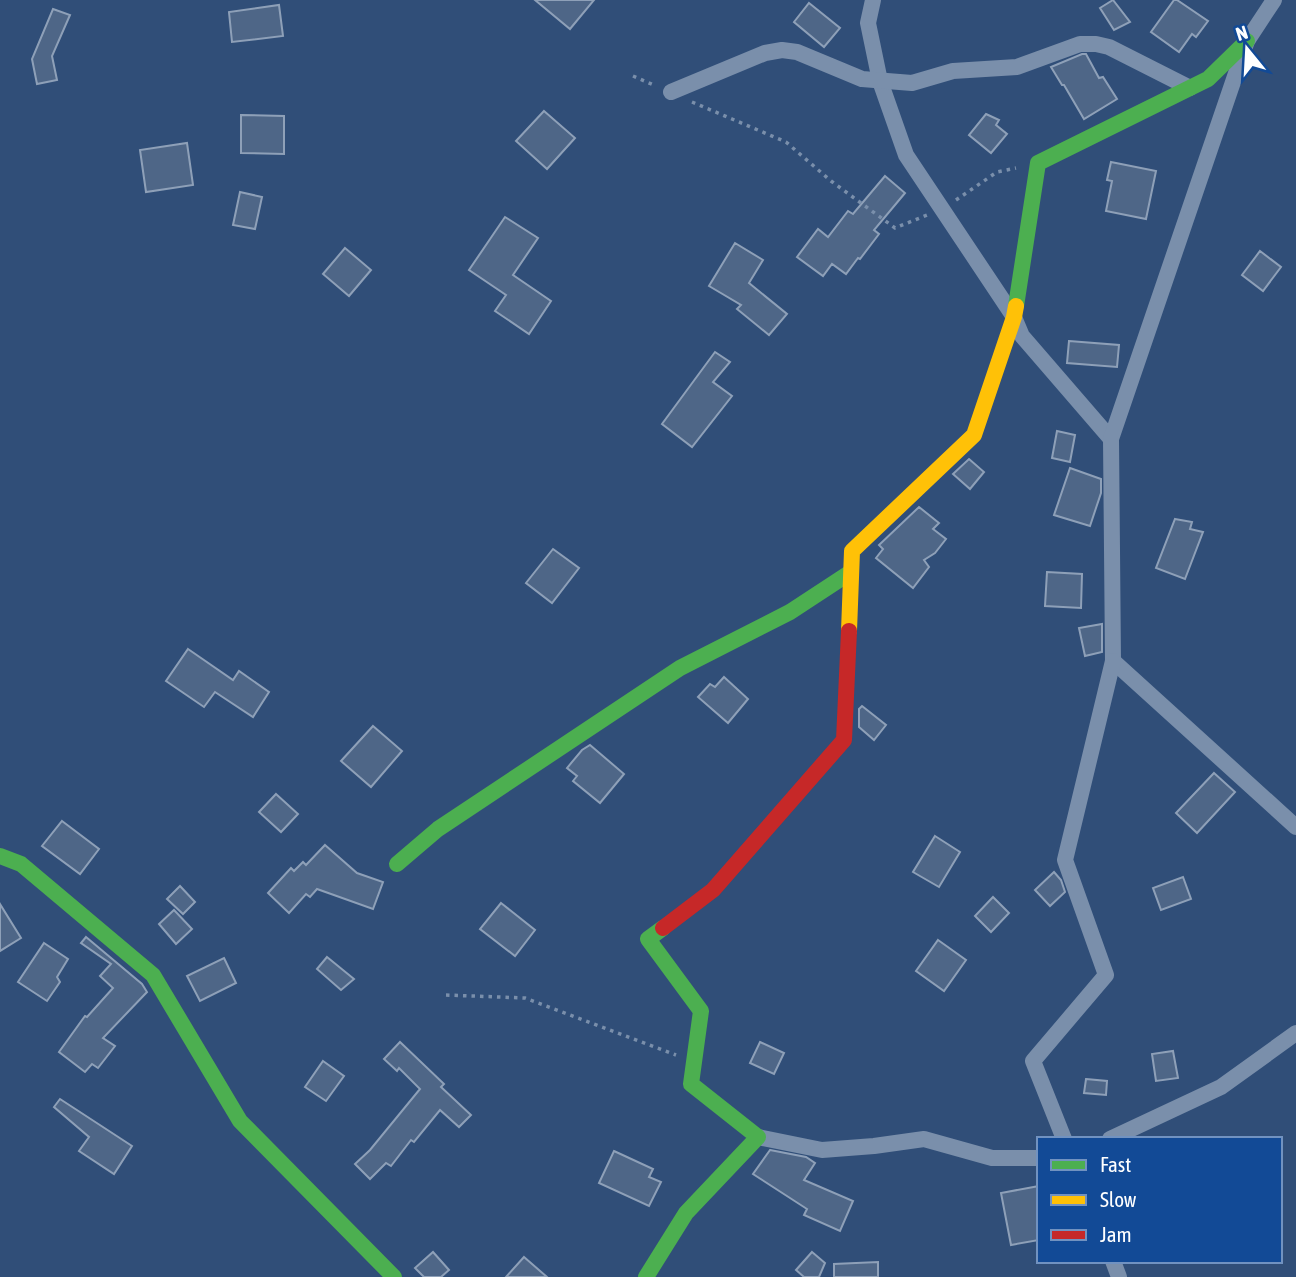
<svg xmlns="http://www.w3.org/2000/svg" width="1296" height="1277" font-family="'Asap Condensed',sans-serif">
<rect width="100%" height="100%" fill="#304e78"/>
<g fill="#4e6687" stroke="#8ea0b8" stroke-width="2">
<path d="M535,0H594L570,29Z"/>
<path d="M1113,0L1130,22L1114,30L1100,8Z"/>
<path d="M1174,0H1177L1208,21L1196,37L1192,34L1179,52L1151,32Z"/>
<path d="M809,3L840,28L824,47L794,22Z"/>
<path d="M279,5L283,36L232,42L229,12Z"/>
<path d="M53,9L70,15L52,56L57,80L37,84L32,59Z"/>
<path d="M1082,54H1086L1099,78L1103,77L1117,99L1084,119L1064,85H1062L1051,67Z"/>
<path d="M544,111L575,138L547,169L516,141Z"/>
<path d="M986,114L999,120L996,125L1007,134L991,153L969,135Z"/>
<path d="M241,115L284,116V154L241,153Z"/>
<path d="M187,143L193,185L146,192L140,150Z"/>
<path d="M1111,162L1156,171L1146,219L1106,211L1112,181L1107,180Z"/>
<path d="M885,176L905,193L874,230L879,234L860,259L858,258L846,274L832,264L823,276L797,257L818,229L828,237L848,211L853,214Z"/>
<path d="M240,192L262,197L255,229L233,225Z"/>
<path d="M505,217L538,238L513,275L551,301L529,334L495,311L506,295L469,270Z"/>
<path d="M735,243L763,260L749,283L787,314L769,335L737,309L741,305L709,286Z"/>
<path d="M345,248L371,270L349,296L323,274Z"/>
<path d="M1260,251L1281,267L1263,291L1242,275Z"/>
<path d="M1069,341L1119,345L1117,367L1067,363Z"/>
<path d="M715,352L730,362L713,382L732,396L692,447L662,424Z"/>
<path d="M1057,431L1075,435L1070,462L1052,458Z"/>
<path d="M969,459L984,472L970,489L953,474Z"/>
<path d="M1070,468L1101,479V493L1090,526L1054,515Z"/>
<path d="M919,507L939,523L933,529L946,539L935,553L924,560L929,567L913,588L876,558L883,549L879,545Z"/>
<path d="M1175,519L1192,522L1190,529L1203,532L1185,579L1156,568Z"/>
<path d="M553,549L579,568L552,603L526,583Z"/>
<path d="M1047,572L1082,574L1081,608L1045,606Z"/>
<path d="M1102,624V652L1085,656L1079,628Z"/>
<path d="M188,649L233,680L239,671L269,692L253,717L215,692L204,707L166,681Z"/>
<path d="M724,677L748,699L728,723L698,697L710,684L715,687Z"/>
<path d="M862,706L886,725L874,740L859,727V709Z"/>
<path d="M373,726L402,751L371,787L341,761Z"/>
<path d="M590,745L624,774L600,803L573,781L577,776L567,768L582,750Z"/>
<path d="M1214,773L1235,792L1197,833L1176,813Z"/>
<path d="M276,794L298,814L281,832L259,812Z"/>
<path d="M62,821L99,849L80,874L42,846Z"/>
<path d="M935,836L960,852L939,887L913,872Z"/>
<path d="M325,845L357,873L383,882L373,909L317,889L310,897L306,894L289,913L268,893L291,868L294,871L303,862L306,865Z"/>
<path d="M1054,872L1061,880L1065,892L1050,906L1035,890Z"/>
<path d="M1183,877L1191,899L1161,910L1153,888Z"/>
<path d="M180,886L195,902L183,914L167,899Z"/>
<path d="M993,897L1009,913L991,932L975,916Z"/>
<path d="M501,903L535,930L515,956L480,929Z"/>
<path d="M0,904L21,938L0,951Z"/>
<path d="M174,910L192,929L176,944L159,924Z"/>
<path d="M86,937L142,984L147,992L103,1038L115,1046L98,1068L92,1064L85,1072L59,1052L85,1016L87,1017L113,988L100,976L111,964L81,943Z"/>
<path d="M938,940L966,960L944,991L916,971Z"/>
<path d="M44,943L68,959L57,977L60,982L47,1001L18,982Z"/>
<path d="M327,957L354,979L341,990L317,969Z"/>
<path d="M224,958L236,983L200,1001L187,976Z"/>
<path d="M400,1042L444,1084L441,1087L471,1115L459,1127L440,1110L414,1142L411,1140L391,1166L386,1163L370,1179L355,1164L370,1150L420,1089L399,1068L397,1071L384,1059Z"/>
<path d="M760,1042L784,1053L774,1074L750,1063Z"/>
<path d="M1173,1051L1178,1078L1156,1081L1152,1054Z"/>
<path d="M323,1061L344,1076L326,1101L305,1087Z"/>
<path d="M1086,1079L1107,1081L1106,1095L1084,1093Z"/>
<path d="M60,1099L132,1146L114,1174L79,1151L89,1137L54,1107Z"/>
<path d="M770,1150L806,1157L815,1163L804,1180L853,1201L840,1231L804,1215L807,1209L753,1174Z"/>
<path d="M614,1151L653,1169L649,1177L661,1182L649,1206L599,1183Z"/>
<path d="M1039,1186V1240L1011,1245L1001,1193Z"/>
<path d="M433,1252L449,1270L441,1277H424L415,1268Z"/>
<path d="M812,1252L825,1263L819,1277H804L796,1270Z"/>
<path d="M524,1257L547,1277H506Z"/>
<path d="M878,1262V1277H834V1264Z"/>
</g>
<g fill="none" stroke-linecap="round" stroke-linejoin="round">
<g stroke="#7a8fab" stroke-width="3.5" stroke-dasharray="3.5 5" stroke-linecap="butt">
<path d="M633,76L656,86"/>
<path d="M692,102L786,142L831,181L895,228L927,215"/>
<path d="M956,200L997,172L1016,168"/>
<path d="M446,995L525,998L676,1055"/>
</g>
<g stroke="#7a8fab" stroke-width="16">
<path d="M873,0L868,23L880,81L906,155L1014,317L1022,336L1111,439"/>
<path d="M1274,0L1247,41L1111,439L1113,661L1296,827"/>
<path d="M671,92L765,53L782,50L797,52L862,79L912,83L953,71L1017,67L1080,44H1096L1109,47L1190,88"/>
<path d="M758,1137L822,1150L874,1146L924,1139L992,1158H1039"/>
<path d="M1064,1139L1033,1061L1106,975L1065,860L1113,661"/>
<path d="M1110,1139L1221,1087L1296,1033"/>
<path d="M1113,1261L1119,1277"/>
</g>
<g stroke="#4caf50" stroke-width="16">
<path d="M1016,306L1038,163L1208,79L1247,41"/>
<path d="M0,856L21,864L153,975L240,1121L394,1277"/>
<path d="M397,864L438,829L680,668L790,612L851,572"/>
<path d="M646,1277L686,1213L758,1137L691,1084L701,1011L648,939L663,928"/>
</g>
<path stroke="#ffc107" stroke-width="16" d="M849,631L852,551L974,435L1014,317L1016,306"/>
<path stroke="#c62828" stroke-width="16" d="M663,928L713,890L844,740L849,631"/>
</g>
<rect x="1037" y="1137" width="245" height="126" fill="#124a96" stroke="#7192c0" stroke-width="2"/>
<rect x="1051" y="1160" width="35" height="10" fill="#4caf50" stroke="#7192c0" stroke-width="2"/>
<text x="1100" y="1172" font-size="21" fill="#ffffff">Fast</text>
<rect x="1051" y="1195" width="35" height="10" fill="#ffc107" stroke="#7192c0" stroke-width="2"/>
<text x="1100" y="1207" font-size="21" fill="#ffffff">Slow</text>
<rect x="1051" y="1230" width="35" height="10" fill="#c62828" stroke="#7192c0" stroke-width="2"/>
<text x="1100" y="1242" font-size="21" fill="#ffffff">Jam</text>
<g transform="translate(1247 49) rotate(342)" stroke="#124a96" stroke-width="5" paint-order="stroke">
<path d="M0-5L12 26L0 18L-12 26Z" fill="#ffffff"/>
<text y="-10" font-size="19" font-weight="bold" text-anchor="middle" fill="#ffffff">N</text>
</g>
</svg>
